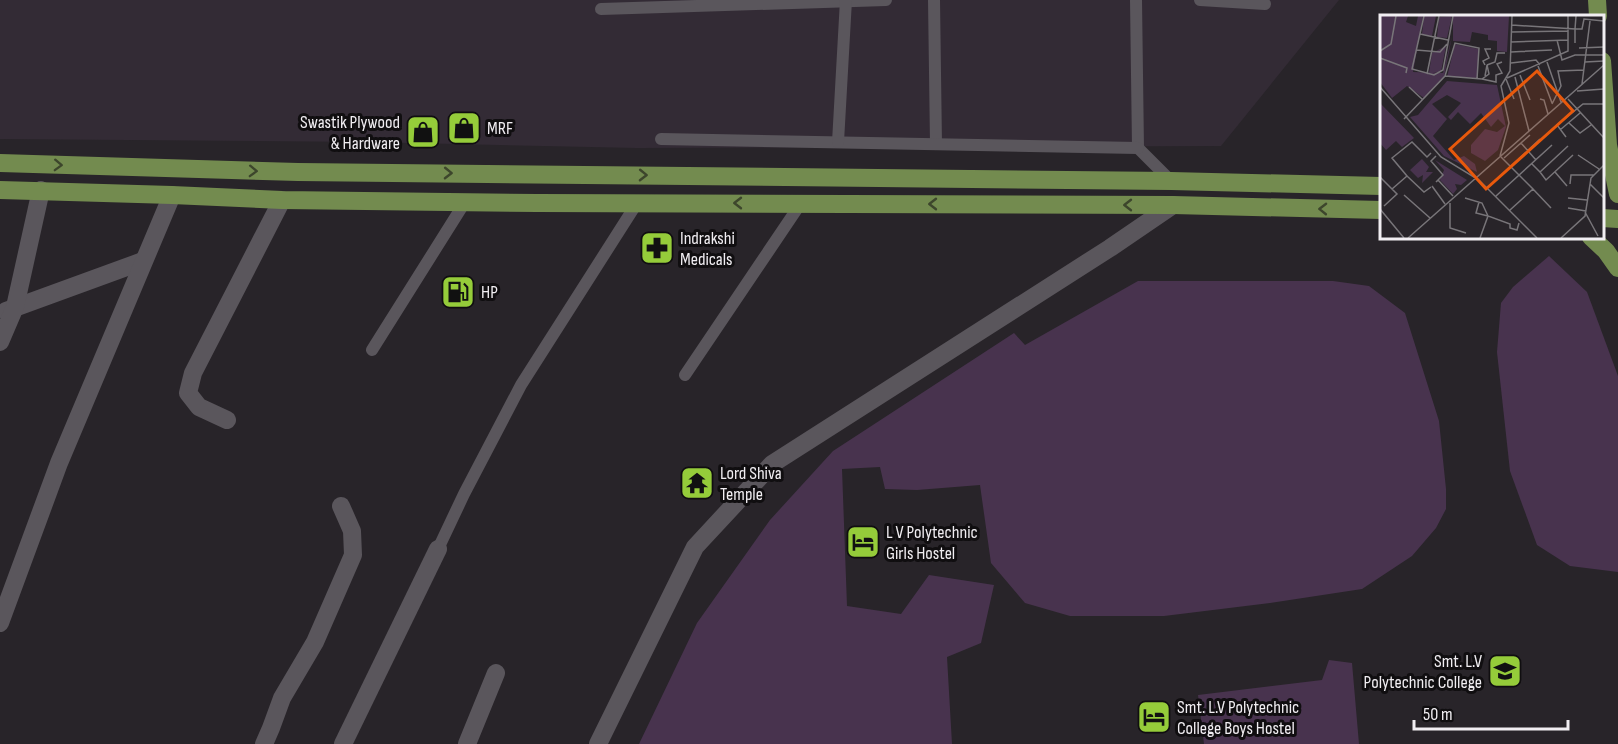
<svg xmlns="http://www.w3.org/2000/svg" width="1618" height="744" font-family="'Sofia Sans Condensed',sans-serif">
<rect width="100%" height="100%" fill="#282429"/>
<path fill="#332b35" d="M0,0H1339L1221,146L637,148L367,142L0,139Z"/>
<g fill="#48334e">
<path d="M1549,256L1587,292L1618,376V572L1570,566L1537,545L1510,471L1497,352L1501,303L1513,287Z"/>
<path d="M1138,281H1333L1369,286L1405,313L1439,421L1446,489V509L1436,528L1412,556L1362,589L1270,603L1164,616H1070L1025,603L991,563L980,485L917,490L885,489L880,467L842,469L847,606L901,614L929,575L994,585L981,643L947,657L952,744H639L697,623L770,520L833,451L1014,333L1025,345Z"/>
<path d="M1329,660L1352,663L1359,744H1204L1198,695L1322,680Z"/>
</g>
<g fill="none" stroke-linecap="round" stroke-linejoin="round">
<g stroke="#5a565c" stroke-width="12">
<path d="M934,0L936,144"/>
<path d="M1136,0L1138,148L1171,181"/>
<path d="M1200,0L1265,4"/>
<path d="M601,9L886,0"/>
<path d="M661,139L1138,148"/>
<path d="M838,142L846,0"/>
<path d="M372,350L465,202"/>
<path d="M685,375L801,203"/>
<path d="M438,549L464,494L521,385L637,203"/>
</g>
<g stroke="#5a565c" stroke-width="18">
<path d="M6,311L143,261"/>
<path d="M0,342L15,307L41,190"/>
<path d="M227,420L199,407L188,393L193,373L282,200"/>
<path d="M0,623L59,463L172,195"/>
<path d="M264,744L271,728L282,698L315,642L353,555L352,531L341,506"/>
<path d="M343,744L438,549"/>
<path d="M467,744L496,673"/>
<path d="M598,744L695,547L772,464L1110,248L1173,205"/>
</g>
<g stroke="#738b4f" stroke-width="18">
<path d="M1597,0L1598,16"/>
<path d="M1602,61L1608,145L1618,194"/>
<path d="M0,163L298,172L1171,181L1381,186"/>
<path d="M0,190L172,195L282,200L537,203L1173,205L1381,210"/>
<path d="M1602,218L1618,219"/>
<path d="M1591,237L1606,251L1618,268"/>
</g>
</g>
<defs><path id="oneway-chevron" d="M-2-3.5L2.5 0L-2 3.5" fill="none" stroke-width="1.6" stroke-linecap="round" stroke-linejoin="round" transform="scale(1.5)"/></defs>
<g stroke="#3d462c">
<use href="#oneway-chevron" transform="translate(58 165) rotate(2)"/>
<use href="#oneway-chevron" transform="translate(253 171) rotate(2)"/>
<use href="#oneway-chevron" transform="translate(448 173) rotate(1)"/>
<use href="#oneway-chevron" transform="translate(643 175) rotate(1)"/>
<use href="#oneway-chevron" transform="translate(738 203) rotate(-180)"/>
<use href="#oneway-chevron" transform="translate(933 204) rotate(-180)"/>
<use href="#oneway-chevron" transform="translate(1128 205) rotate(-180)"/>
<use href="#oneway-chevron" transform="translate(1323 209) rotate(-179)"/>
</g>
<defs>
<g id="shop-square" transform="scale(1.725)"><rect x="-9" y="-9" width="18" height="18" rx="4" fill="#95cc3a" stroke="#100e10"/><path d="M-5-2.5h2.3a2.7 3.5 0 0 1 5.4 0H5L5.5 6h-11ZM-1.5-2.5h3a1.5 2.3 0 0 0-3 0Z" fill="#111"/></g>
<g id="pharmacy-square" transform="scale(1.725)"><rect x="-9" y="-9" width="18" height="18" rx="4" fill="#95cc3a" stroke="#100e10"/><path d="M-2-6h4v4h4v4h-4v4h-4v-4h-4v-4h4Z" fill="#111"/></g>
<g id="fuel-square" transform="scale(1.725)"><rect x="-9" y="-9" width="18" height="18" rx="4" fill="#95cc3a" stroke="#100e10"/><path d="M-5.5-6h7V0h2V4h1.3V-2.5L3-4.5l.8-.8L6-3V5H2.5V1h-1V6h-7ZM-4.2-4.7v3.2H.2V-4.7Z" fill="#111"/></g>
<g id="temple-square" transform="scale(1.725)"><rect x="-9" y="-9" width="18" height="18" rx="4" fill="#95cc3a" stroke="#100e10"/><path d="M0-6L5-2H3V0L6.5 2.5H4V6H1.5V3h-3V6H-4V2.5H-6.5L-3 0V-2H-5Z" fill="#111"/></g>
<g id="hotel-square" transform="scale(1.725)"><rect x="-9" y="-9" width="18" height="18" rx="4" fill="#95cc3a" stroke="#100e10"/><path d="M-6-4.5h1.5V1H6V5H4.5V3h-9V5H-6ZM-4 0a1.8 1.8 0 1 1 3.6 0ZM.5 0V-2.5h3Q6-2.5 6 0Z" fill="#111"/></g>
<g id="university-square" transform="scale(1.725)"><rect x="-9" y="-9" width="18" height="18" rx="4" fill="#95cc3a" stroke="#100e10"/><path d="M0-5L7-2L0 1L-7-2ZM-4 1L0 2.5L4 1V4Q0 6-4 4Z" fill="#111"/></g>
</defs>
<g fill-rule="evenodd">
<use href="#shop-square" x="464" y="128"/>
<use href="#shop-square" x="423" y="132"/>
<use href="#pharmacy-square" x="657" y="248"/>
<use href="#fuel-square" x="458" y="292"/>
<use href="#temple-square" x="697" y="483"/>
<use href="#hotel-square" x="863" y="542"/>
<use href="#university-square" x="1505" y="671"/>
<use href="#hotel-square" x="1154" y="717"/>
</g>
<g text-anchor="middle" dominant-baseline="central" stroke-width="6" stroke-linejoin="round" paint-order="stroke">
<g font-size="18" fill="#f1eef2" stroke="#100e10" text-anchor="start">
<text x="400" y="122" text-anchor="end">Swastik Plywood<tspan x="400" dy="21">&amp; Hardware</tspan></text>
<text x="487" y="128">MRF</text>
<text x="680" y="238">Indrakshi<tspan x="680" dy="21">Medicals</tspan></text>
<text x="481" y="292">HP</text>
<text x="720" y="473">Lord Shiva<tspan x="720" dy="21">Temple</tspan></text>
<text x="886" y="532">L V Polytechnic<tspan x="886" dy="21">Girls Hostel</tspan></text>
<text x="1482" y="661" text-anchor="end">Smt. L.V<tspan x="1482" dy="21">Polytechnic College</tspan></text>
<text x="1177" y="707">Smt. L.V Polytechnic<tspan x="1177" dy="21">College Boys Hostel</tspan></text>
</g>
</g>
<g transform="translate(1380 15)">
<rect width="224" height="224" fill="#282429"/>
<path d="M0,1H28L26,7L36,11L38,1H43L33,57L63,58L72,21L64,62L44,83L27,71L12,83L0,67ZM44,1H56L52,21L42,19ZM72,1L67,23L57,22L59,2ZM73,1H129L127,37L117,36V26L108,25V20L92,17L90,27L73,26ZM75,29L99,34L97,63L67,62ZM66,31L61,57L49,58L52,38ZM67,66L117,70L126,112L118,135L105,146L91,138V130L105,114L117,117L125,111L118,104L111,112L101,98L90,109L78,97L71,105L68,102L81,88L67,80L52,89L67,104L53,121L74,145L84,141L95,149L97,157L64,141L30,102L38,100ZM0,88L34,123L22,132L16,126L6,135L0,128ZM42,144L49,152L46,157H53L42,168L43,160L38,163L30,155ZM55,145L87,165L81,170L75,169L77,174L73,179L60,165L64,155Z" fill="#48334e"/>
<path fill="none" stroke="#787579" stroke-width="1.5" d="M44,1L32,54L54,60L63,55L73,1M196,1L195,14H202L204,4L224,6M132,10L195,14V28M131,17L188,16M40,19L68,25M177,25L182,45L195,40H224M131,27L188,25M199,33L224,32M36,35L60,37L67,29M0,36L11,29L16,1M131,37L172,35M0,43L27,53L26,58M167,47L181,87M205,47L224,46M131,48L156,45L160,50M105,50L103,46L109,43L105,34H111M107,50L115,47L117,38H125M158,51L172,88M47,59L59,1M140,60L150,85M65,61L102,64L109,59L107,50L105,61M135,62L149,116M127,63L188,36V1M102,64L116,67V60L122,58L117,49L122,47M126,64L134,84M202,69L210,6M0,72L61,142L99,165L157,223M29,72L43,85M197,76L224,74M160,84L164,85L168,99M188,84L224,123M172,89L181,71L178,56L204,55M24,104L65,61L75,28L99,33L97,64M189,108L200,118L211,110M180,115L200,98M186,122L177,110L203,89H224M141,128L156,145M198,140L219,154M56,141L51,146L63,160L56,167M120,141L129,108L121,71L130,56L132,1M121,142L153,174L130,195M124,143L150,120M152,149L160,157L188,131M125,157L160,124M160,157L166,165L193,140M175,157L187,171M27,161L44,177L51,172M0,162L12,174L27,161L12,143L32,127L47,142L51,138M58,165L73,181M190,169L191,160H214M210,169L224,183M52,171L65,189M153,174L171,193M24,180L50,203M116,181L172,130M85,183L102,188L108,201L130,209V213L137,215L139,208M188,183L207,185M99,187L96,198L108,201L100,223M70,188V213L86,218M4,191L17,179L12,174M188,193L206,196M0,194L24,223M205,197L218,221M28,223L224,50M181,223L205,201L211,163L224,150"/>
<path fill="#e8590c" fill-opacity="0.15" stroke="#e8590c" stroke-width="3" d="M157,56L193,96L106,174L70,134Z"/>
<rect width="224" height="224" fill="none" stroke="#f1eef2" stroke-width="3"/>
</g>
<path d="M1414 720v9h154v-9" fill="none" stroke="#f1eef2" stroke-width="3"/>
<text x="1423" y="720" font-size="18" fill="#f1eef2" stroke="#100e10" stroke-width="4.5" paint-order="stroke">50 m</text>
</svg>
